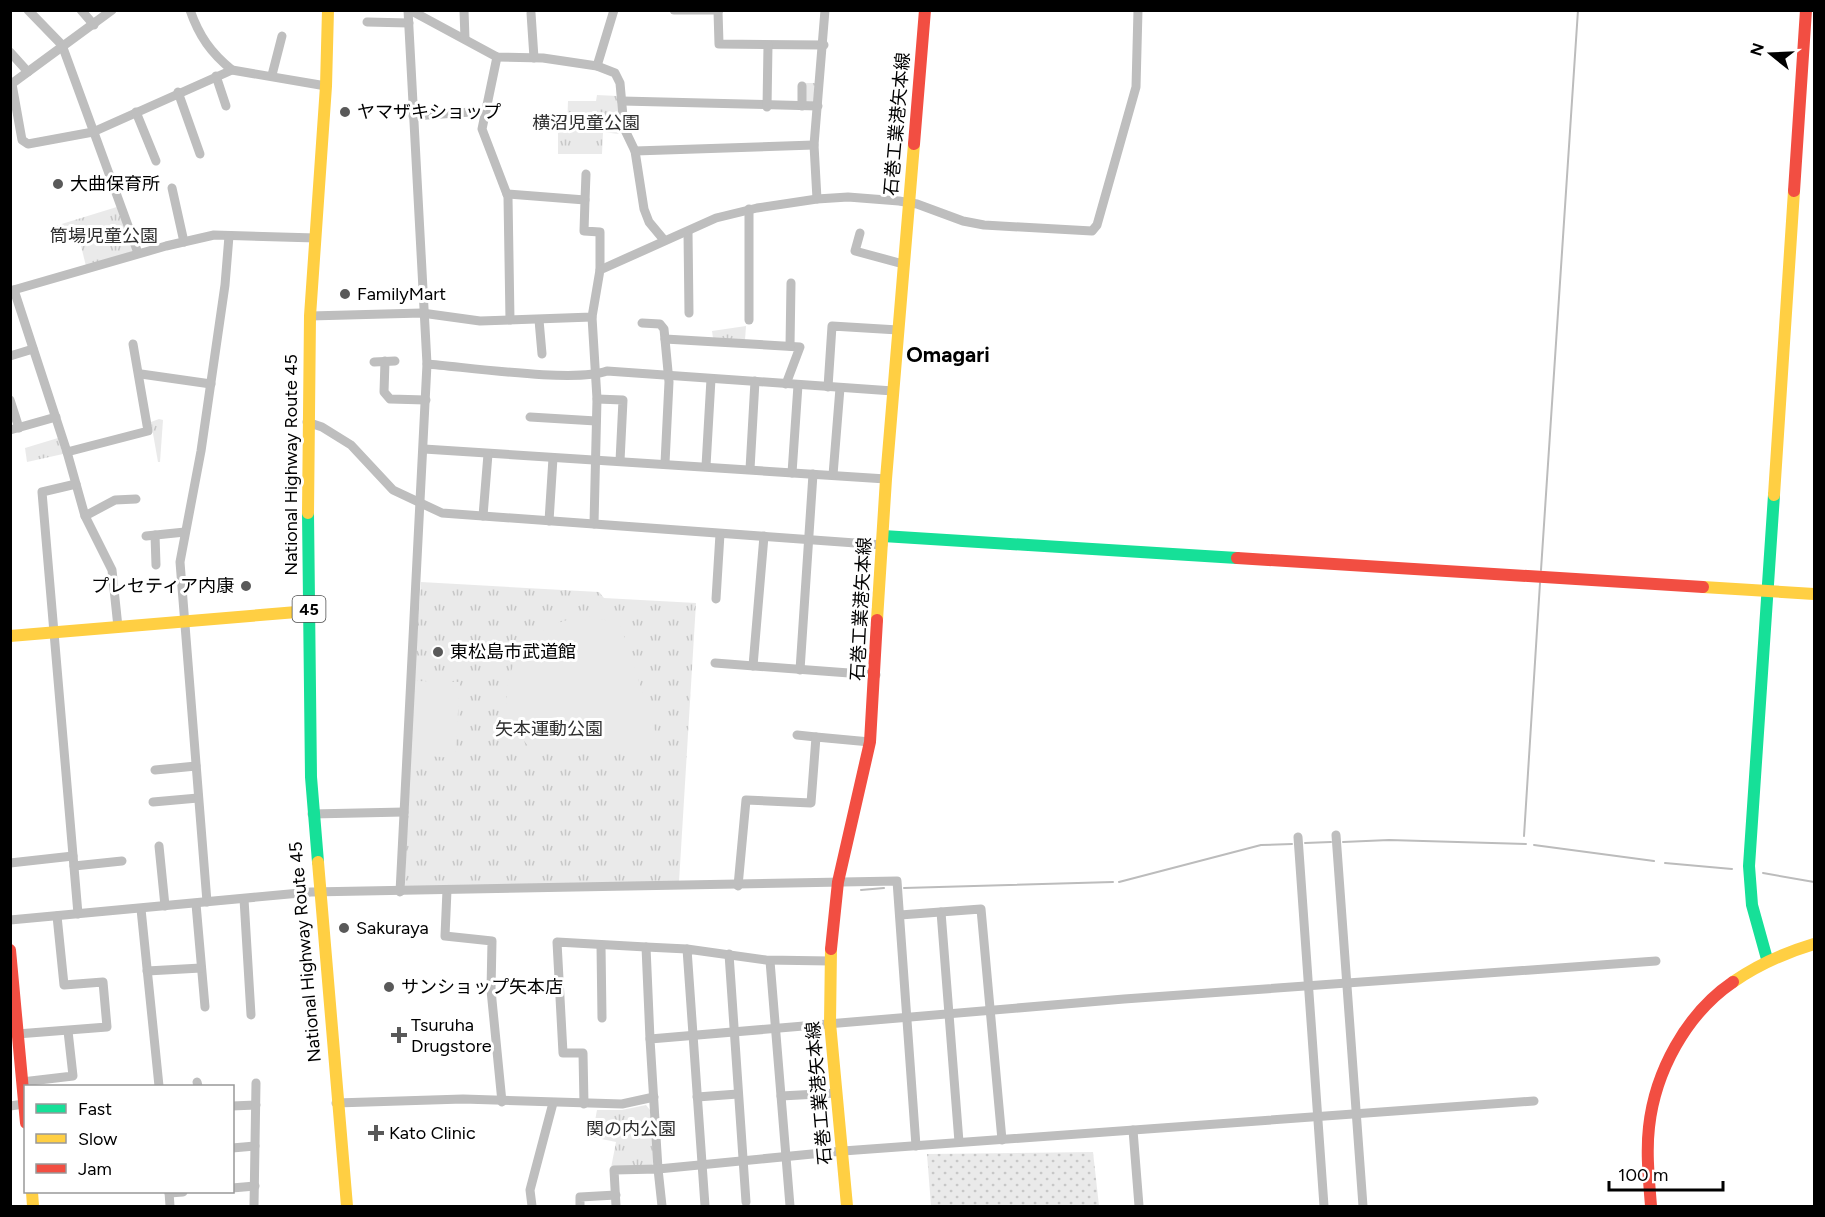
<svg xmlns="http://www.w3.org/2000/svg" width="1825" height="1217" font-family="Figtree,'Noto Sans JP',sans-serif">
<defs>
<pattern id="grass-dots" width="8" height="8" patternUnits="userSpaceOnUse" patternTransform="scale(1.5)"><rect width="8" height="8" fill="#eaeaea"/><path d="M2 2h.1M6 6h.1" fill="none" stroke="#c7c7c7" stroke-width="1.8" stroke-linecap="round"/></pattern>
<pattern id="park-tufts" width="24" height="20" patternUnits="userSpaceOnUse" patternTransform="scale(1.5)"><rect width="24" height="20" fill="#eaeaea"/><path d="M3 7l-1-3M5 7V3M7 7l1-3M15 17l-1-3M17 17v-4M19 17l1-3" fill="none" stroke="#c7c7c7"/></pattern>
</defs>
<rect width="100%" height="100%" fill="#fff"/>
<path fill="url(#grass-dots)" d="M1093,1152L1099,1206H931L927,1154Z"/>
<g fill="url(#park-tufts)">
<path d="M805,83H818L813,103L806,102Z"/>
<path d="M597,95L617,96L619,134L603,132L602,154H558V130L567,129L568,101H596Z"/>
<path d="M120,206L134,251L86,266L78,234L54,240L52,227Z"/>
<path d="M746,326L745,340L713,338L712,331Z"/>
<path d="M159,419L163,420L160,462H158L151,422Z"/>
<path d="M58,438L63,454L27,462L25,448Z"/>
<path d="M421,582L599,592L604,598L696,603L679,882L405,887L408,758Z"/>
<path d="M646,1105L650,1110L655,1161L652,1165L611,1168L616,1142L592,1137L597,1110H622Z"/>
</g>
<g fill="#eaeaea">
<path d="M590,616L620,624L655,731L641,750H531C521,737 508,721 507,705C503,654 542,619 590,616Z"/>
<path d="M416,681L460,682L455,758L413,755Z"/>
</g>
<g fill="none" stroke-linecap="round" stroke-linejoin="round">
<g stroke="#bcbcbc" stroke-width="2">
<path d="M1541,570L1578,10"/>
<path d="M1524,836L1540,583"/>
<path d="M1343,842L1389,840L1526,844"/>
<path d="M1305,843L1331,842"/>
<path d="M1534,845L1654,861"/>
<path d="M1665,863L1732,869"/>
<path d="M1763,873L1814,882"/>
<path d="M1119,882L1261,845L1292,844"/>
<path d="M904,888L1113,882"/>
<path d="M861,890L884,888"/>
</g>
<g stroke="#bebebe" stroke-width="9">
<path d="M28,10L62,45L138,253"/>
<path d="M81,10L94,25"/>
<path d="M190,10C199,36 211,53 232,70"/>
<path d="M410,10L497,57L543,58L597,66L615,73L620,83L624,128L635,151L644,209L649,222L664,240"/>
<path d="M464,10L465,39"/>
<path d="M674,10H719"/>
<path d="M718,11L719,44L824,45"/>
<path d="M531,13L534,58"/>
<path d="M367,22L409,23"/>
<path d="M10,52L28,72"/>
<path d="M497,57L482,129L508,197L510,320"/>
<path d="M597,66L614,10"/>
<path d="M272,75L282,36"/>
<path d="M216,76L226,106"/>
<path d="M12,84L22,140L28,144L93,132L232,70L326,86"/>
<path d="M10,85L112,10"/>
<path d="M178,92L200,154"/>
<path d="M622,101L818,106"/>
<path d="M802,106V86"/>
<path d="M767,107L768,45"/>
<path d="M136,112L156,161"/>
<path d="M413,116L486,111"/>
<path d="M635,151L814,145"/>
<path d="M172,188L184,242"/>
<path d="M507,194L585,200L584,231L600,232V270"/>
<path d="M817,199L814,145L825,10"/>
<path d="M585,200L586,174"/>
<path d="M749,209V320"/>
<path d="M688,232L689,313"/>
<path d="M860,233L855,251L903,264"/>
<path d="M14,290L67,452L85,516L112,570L118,627"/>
<path d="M10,291L166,246L214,235L316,238"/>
<path d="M310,316L422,313L480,321L592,317L600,270L716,218L757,208L817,199L848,197L899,201L917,204L963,221L984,225L1092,231L1097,225L1136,87L1138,10"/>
<path d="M592,317L597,399L594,524"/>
<path d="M539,320L542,354"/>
<path d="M642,323L660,324L664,329L669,382L665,463"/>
<path d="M665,339L800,347L786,384"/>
<path d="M790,346L791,283"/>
<path d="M10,356L33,349"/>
<path d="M385,361L384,392L390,399L426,400"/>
<path d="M374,362L395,361"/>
<path d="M427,364C466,367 575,383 607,371L893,391"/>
<path d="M141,374L211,384"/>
<path d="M828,387L832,326L898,330"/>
<path d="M597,399L623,400L620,461"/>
<path d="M10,400L19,428"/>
<path d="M530,417L596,421"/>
<path d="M307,422L322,427L351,445L393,490L442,513L883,545"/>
<path d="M10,430L56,417"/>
<path d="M424,449L886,479"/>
<path d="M67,452L148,431L133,344"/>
<path d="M706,466L711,379"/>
<path d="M750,469L755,381"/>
<path d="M792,473L798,385"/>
<path d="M833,475L840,388"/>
<path d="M76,484L42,492L78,914"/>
<path d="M85,516L115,500L136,499"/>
<path d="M483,516L488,454"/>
<path d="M549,521L553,458"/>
<path d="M155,535L156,565"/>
<path d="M146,536L185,532"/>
<path d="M716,599L720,534"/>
<path d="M715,663L876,675"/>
<path d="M753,666L764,536"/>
<path d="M800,670L813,474"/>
<path d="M797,735L816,737"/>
<path d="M155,770L196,766"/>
<path d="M153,802L198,798"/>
<path d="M312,814L404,812"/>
<path d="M1336,835L1363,1206"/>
<path d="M1298,837L1324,1206"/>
<path d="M159,846L165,906"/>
<path d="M10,863L73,856"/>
<path d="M74,866L122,861"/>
<path d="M738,886L746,800L811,803L816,737L870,742"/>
<path d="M447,890L445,936L492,941L491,990L502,1102"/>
<path d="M400,892L427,364L408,10"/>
<path d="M244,899L251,1015"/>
<path d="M207,902L180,562L201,451L225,285L229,236"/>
<path d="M196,904L205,1007"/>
<path d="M141,909L159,1086"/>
<path d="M941,912L959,1142"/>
<path d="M900,915L981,909L1002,1140"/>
<path d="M10,920L311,892L897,881L916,1146"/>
<path d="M601,945L602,1018"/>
<path d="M729,954L746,1202"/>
<path d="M770,961L790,1206"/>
<path d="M147,971L201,968"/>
<path d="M17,1034L107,1027L103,982L64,985L57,916"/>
<path d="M650,1039L646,947L687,949"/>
<path d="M22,1082L73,1076L68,1031"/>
<path d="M197,1082L198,1086"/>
<path d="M781,1096L837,1093"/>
<path d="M697,1097L738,1094"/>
<path d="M1534,1101L843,1151L658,1169L650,1039L1124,999L1656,961"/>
<path d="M336,1103L463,1099L622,1104L654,1097"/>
<path d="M584,1104L583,1053H563L557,942L646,947"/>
<path d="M10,1106L24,1104"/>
<path d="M232,1106L256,1105"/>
<path d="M1133,1130L1139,1206"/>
<path d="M232,1148L255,1146"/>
<path d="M232,1188L255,1186"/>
<path d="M169,1192L170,1206"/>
<path d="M169,1193L183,1192"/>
<path d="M254,1206L256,1083"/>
<path d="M532,1206L530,1190L553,1103"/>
<path d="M580,1206V1197L616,1195"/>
<path d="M616,1206L614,1170L658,1169L662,1206"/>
<path d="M705,1206L687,949L766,960L830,961"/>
</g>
<g stroke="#16e098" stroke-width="12">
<path d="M308,513L311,777L318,862"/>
<path d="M883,536L1237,558"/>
<path d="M1767,959L1752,905L1749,866L1774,495"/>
</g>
<g stroke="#ffcf43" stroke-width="12">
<path d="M1774,495L1794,191"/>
<path d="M308,513L310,316L326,86L328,10"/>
<path d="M1703,587L1814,594"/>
<path d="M877,620L886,479L914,144"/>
<path d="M10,636L309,611"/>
<path d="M318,862L347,1206"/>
<path d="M831,949L830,1023L847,1206"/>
<path d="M1733,982C1759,964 1784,953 1814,944"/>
<path d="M32,1192L33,1206"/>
</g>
<g stroke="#f24e42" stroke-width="12">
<path d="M914,144L925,10"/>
<path d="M1794,191L1806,10"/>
<path d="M1237,558L1703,587"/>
<path d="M831,949L838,882L870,742L877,620"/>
<path d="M10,950L26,1123"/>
<path d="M1651,1206C1649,1180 1646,1153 1649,1127C1655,1072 1686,1014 1733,982"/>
</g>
</g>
<g fill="#595959" stroke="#fff" stroke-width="2">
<circle cx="345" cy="112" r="6"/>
<circle cx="58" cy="184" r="6"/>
<circle cx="345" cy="294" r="6"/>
<circle cx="246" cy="586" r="6"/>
<circle cx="438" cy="652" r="6"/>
<circle cx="344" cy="928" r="6"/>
<circle cx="389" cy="987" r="6"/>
<path d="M396 1026h6v6h6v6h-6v6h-6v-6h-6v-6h6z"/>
<path d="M373 1124h6v6h6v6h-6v6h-6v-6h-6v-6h6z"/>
</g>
<g text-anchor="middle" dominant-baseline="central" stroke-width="6" stroke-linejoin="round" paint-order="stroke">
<rect fill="#fff" stroke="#4c4c4c" stroke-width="1.5" x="292.5" y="596" width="33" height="26" rx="4.5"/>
<g font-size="16" font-weight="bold" fill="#000">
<text x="309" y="609">45</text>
</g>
<g font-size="18" fill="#000" stroke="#fff" text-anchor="start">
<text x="357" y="112">ヤマザキショップ</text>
<text x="70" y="184">大曲保育所</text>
<text x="357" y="294">FamilyMart</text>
<text x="234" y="586" text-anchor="end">プレセティア内康</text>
<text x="450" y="652">東松島市武道館</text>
<text x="356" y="928">Sakuraya</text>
<text x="401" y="987">サンショップ矢本店</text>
<text x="411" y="1025">Tsuruha<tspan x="411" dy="21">Drugstore</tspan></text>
<text x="389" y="1133">Kato Clinic</text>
</g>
<g font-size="18" fill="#2f2f2f" stroke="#fff">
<text x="586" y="123">横沼児童公園</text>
<text x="104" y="236">筒場児童公園</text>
<text x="549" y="729">矢本運動公園</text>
<text x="631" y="1129">関の内公園</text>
</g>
<g font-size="18" fill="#000" stroke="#fff">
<text transform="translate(897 124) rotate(-85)">石巻工業港矢本線</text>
<text transform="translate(291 465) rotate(-90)">National Highway Route 45</text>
<text transform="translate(861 609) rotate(-87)">石巻工業港矢本線</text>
<text transform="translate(305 952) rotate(-95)">National Highway Route 45</text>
<text transform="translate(819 1093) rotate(-95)">石巻工業港矢本線</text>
</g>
<g font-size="21" font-weight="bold" fill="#000" stroke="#fff">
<text x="948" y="354">Omagari</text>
</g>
</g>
<rect width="1825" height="1217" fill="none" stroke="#000000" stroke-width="24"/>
<rect x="24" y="1085" width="210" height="108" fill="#ffffff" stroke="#999999" stroke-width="1.5"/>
<rect x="36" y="1104" width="30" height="9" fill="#16e098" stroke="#999999" stroke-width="1.5"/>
<text x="78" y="1115" font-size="18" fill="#000000">Fast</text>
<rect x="36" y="1134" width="30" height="9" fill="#ffcf43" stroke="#999999" stroke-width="1.5"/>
<text x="78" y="1145" font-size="18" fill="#000000">Slow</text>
<rect x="36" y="1164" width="30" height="9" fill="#f24e42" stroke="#999999" stroke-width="1.5"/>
<text x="78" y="1175" font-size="18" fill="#000000">Jam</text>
<g transform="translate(1771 54) rotate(288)" stroke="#ffffff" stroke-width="4.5" paint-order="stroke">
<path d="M0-4.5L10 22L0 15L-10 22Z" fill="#000000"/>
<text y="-9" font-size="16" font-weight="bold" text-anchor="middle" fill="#000000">N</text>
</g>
<path d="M1609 1181v9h114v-9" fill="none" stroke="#000000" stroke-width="3"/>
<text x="1618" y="1181" font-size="18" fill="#000000" stroke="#ffffff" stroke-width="4.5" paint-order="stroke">100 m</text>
</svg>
